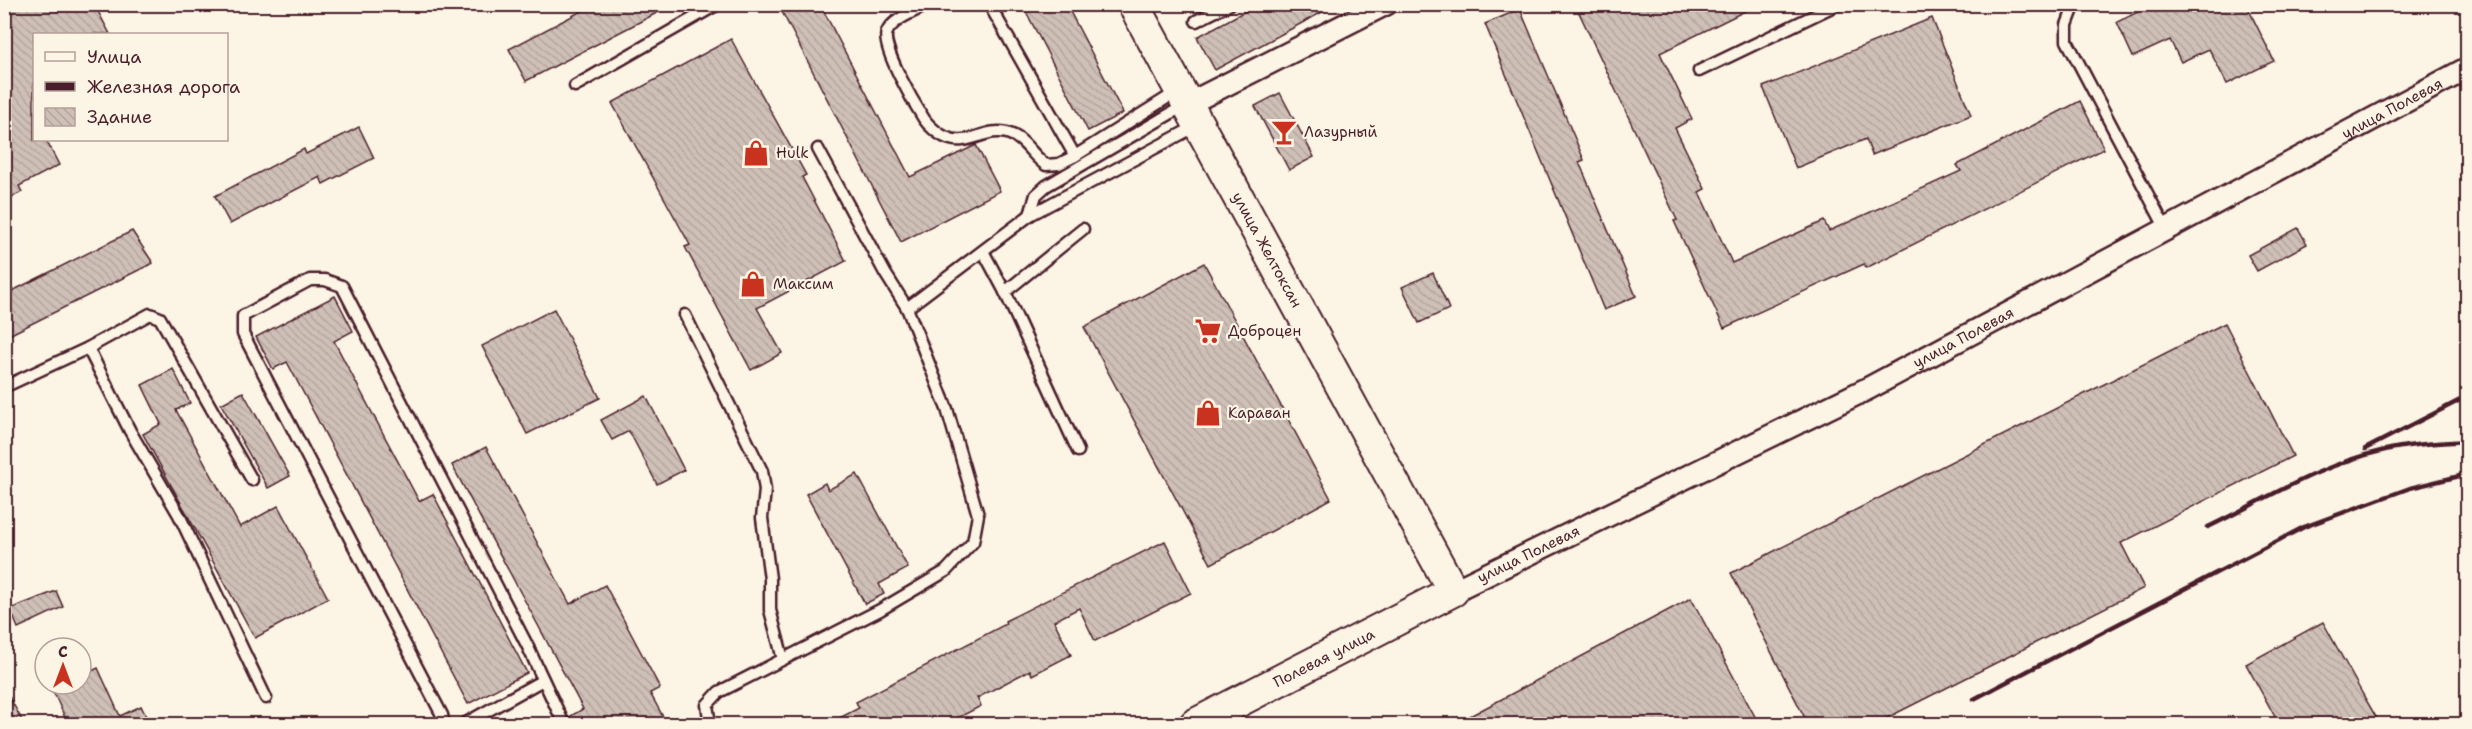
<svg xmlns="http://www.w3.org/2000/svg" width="2472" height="729" font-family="'Shantell Sans',sans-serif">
<defs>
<pattern id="building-back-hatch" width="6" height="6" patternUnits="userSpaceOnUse" patternTransform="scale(1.5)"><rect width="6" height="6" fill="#cfc0b7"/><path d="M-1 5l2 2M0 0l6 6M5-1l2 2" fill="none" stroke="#b3a59e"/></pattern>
</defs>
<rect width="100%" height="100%" fill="#fcf5e5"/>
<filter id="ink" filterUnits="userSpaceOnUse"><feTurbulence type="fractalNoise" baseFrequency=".0167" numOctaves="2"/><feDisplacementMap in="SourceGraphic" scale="12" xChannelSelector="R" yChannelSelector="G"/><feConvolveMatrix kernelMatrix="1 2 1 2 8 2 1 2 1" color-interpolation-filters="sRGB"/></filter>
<g filter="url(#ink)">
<g fill="url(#building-back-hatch)" stroke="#4a1f2b" stroke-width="1.5">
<path d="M22,4H94L110,34H34V140H46L59,165L19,186L22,192L4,201V14Z"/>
<path d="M595,4H674L526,81L509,49Z"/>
<path d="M778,4H820L910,177L976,145L1000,191L901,242Z"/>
<path d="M1022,4H1066L1123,113L1088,131Z"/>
<path d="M1258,4H1337L1215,70L1197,37Z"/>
<path d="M1575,4H1759L1660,53L1692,119L1675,128L1705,189L1699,192L1732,263L1824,221L1829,231L1961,171L1957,165L2080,101L2104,149L1866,268L1864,264L1724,328L1674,221L1677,220Z"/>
<path d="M2154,4H2246L2274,61L2227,84L2209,49L2181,62L2170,40L2133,57L2117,22Z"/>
<path d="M1520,9L1584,160L1579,162L1636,296L1604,310L1485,24Z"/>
<path d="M1932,18L1971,115L1872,155L1866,139L1796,168L1763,87Z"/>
<path d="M731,39L806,175L802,177L846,261L757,308L782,353L751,370L685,247L690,245L612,103Z"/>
<path d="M1280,93L1314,157L1289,170L1255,106Z"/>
<path d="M359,127L374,158L323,184L320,177L230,224L215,196L304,149L306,154Z"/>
<path d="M2298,228L2307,244L2257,271L2248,255Z"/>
<path d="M132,231L153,263L9,335L4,328V295Z"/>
<path d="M1204,263L1331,499L1211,564L1084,327Z"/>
<path d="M1433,273L1449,309L1419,323L1402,287Z"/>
<path d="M335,296L353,331L334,341L419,501L433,494L527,673L468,704L287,362L273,369L256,337Z"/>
<path d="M554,309L600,398L527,434L482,346Z"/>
<path d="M2225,323L2293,456L2121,543L2144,588L1875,724H1808L1731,573Z"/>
<path d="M173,369L190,403L176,410L240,527L278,506L328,598L255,638L143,434L161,424L142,385Z"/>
<path d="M243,392L290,476L268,488L221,404Z"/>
<path d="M646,396L684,470L657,484L629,431L612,440L601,420Z"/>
<path d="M486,447L570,604L605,585L660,688L650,693L667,724H571L569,717L583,709L452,465Z"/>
<path d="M857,474L908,568L879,584L884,594L865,604L806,494L825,483L828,490Z"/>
<path d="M1165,541L1191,593L1095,641L1079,608L1054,621L1071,655L1032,675L1030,670L977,698L981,706L946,724H828L859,708L856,702L1006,624L1005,621Z"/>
<path d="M56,591L63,607L18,628L10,609Z"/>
<path d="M1691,598L1759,724H1455Z"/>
<path d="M2323,622L2362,693L2380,724H2279L2246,664Z"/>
<path d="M98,668L120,716L141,706L150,724H68L52,689L64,684H81V676Z"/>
<path d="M4,687L24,724H4Z"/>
</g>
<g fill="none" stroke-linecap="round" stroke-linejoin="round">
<g stroke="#4a1f2b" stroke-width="15">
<g id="lane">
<path d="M928,4C915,12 894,18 887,32C880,46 915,105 924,119C928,125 938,134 945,137C968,148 985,127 1007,133C1025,138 1032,156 1046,165L1059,164L1075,156"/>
<path d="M989,4L1075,156L1178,91"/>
<path d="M2075,4L2067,25V41L2166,229"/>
<path d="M1196,21L1230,4"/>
<path d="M1699,71L1838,4"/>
<path d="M575,86L718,4"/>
<path d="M1030,215L1036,195L1046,186L1187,104"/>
<path d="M983,251L1005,292L1078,451"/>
<path d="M1005,292L1083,229"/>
<path d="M907,308L1030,215L1198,125"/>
<path d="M685,315L762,471L765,490L762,518L770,579V610L783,659"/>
<path d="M88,348L150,314L160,318L252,480"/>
<path d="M4,387L88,348L130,431L179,515L266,698"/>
<path d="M444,724L442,715L243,334V316L310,280H325L342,286L527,645L564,724"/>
<path d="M464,724L543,680"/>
<path d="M710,724L707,705L719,692L880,610L946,571L973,542L978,515L947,409L907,308L885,273L818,149"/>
</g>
</g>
<g stroke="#4a1f2b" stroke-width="26">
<g id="street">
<path d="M1188,104L1386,4"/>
<path id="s1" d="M1453,591L1869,388L2468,68"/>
</g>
</g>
<g stroke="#4a1f2b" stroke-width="34">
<g id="secondary">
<path id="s2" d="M1133,4L1453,591L1195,724"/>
</g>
</g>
<use href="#lane" stroke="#fcf5e5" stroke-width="10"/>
<use href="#street" stroke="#fcf5e5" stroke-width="21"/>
<use href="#secondary" stroke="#fcf5e5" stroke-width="30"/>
<g stroke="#4a1f2b" stroke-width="4.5">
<path d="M2365,449L2468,396"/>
<path d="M2208,527C2264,500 2320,465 2381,451C2409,444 2438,443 2468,441"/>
<path d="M1974,699L2304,527L2410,488L2468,474"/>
</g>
</g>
</g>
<defs>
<g id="bar-bare" transform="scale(2.07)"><path d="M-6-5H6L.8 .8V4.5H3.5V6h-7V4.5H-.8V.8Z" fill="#c8321e" stroke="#fcf5e5" stroke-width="2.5" paint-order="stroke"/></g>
<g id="shop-bare" transform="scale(2.07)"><path d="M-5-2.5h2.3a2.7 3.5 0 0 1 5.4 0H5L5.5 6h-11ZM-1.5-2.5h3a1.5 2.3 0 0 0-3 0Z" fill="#c8321e" stroke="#fcf5e5" stroke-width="2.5" paint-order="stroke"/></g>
<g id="supermarket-bare" transform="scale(2.07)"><path d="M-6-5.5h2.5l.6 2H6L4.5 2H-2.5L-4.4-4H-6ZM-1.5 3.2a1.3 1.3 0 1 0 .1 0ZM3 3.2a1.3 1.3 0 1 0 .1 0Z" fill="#c8321e" stroke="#fcf5e5" stroke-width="2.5" paint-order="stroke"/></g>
</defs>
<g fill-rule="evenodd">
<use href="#bar-bare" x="1284" y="132"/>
<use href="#shop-bare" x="756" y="153"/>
<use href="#shop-bare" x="753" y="284"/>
<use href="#supermarket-bare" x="1208" y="331"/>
<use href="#shop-bare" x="1208" y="413"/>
</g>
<g text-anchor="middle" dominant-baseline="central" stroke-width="4.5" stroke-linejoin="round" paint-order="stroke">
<g font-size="15" fill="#4a1f2b" stroke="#fcf5e5">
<text stroke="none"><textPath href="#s1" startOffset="1056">улица Полевая</textPath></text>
<text stroke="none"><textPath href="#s2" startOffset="280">улица Желтоксан</textPath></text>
<text stroke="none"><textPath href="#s1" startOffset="570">улица Полевая</textPath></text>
<text stroke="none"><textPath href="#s1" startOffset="84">улица Полевая</textPath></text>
<text transform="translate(1324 658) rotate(-27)">Полевая улица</text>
</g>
<g font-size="15" fill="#4a1f2b" stroke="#fcf5e5" text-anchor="start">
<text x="1304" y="132">Лазурный</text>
<text x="776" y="153">Hulk</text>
<text x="773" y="284">Максим</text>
<text x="1228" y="331">Доброцен</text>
<text x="1228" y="413">Караван</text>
</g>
</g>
<rect width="2472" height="729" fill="none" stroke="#fcf5e5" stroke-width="24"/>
<rect x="12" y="12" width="2448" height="705" fill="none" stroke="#4a1f2b" stroke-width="2" filter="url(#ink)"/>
<rect x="33" y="33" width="195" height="108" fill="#fcf5e5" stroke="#b59f9b" stroke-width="1.5"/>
<rect x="45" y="52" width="30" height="9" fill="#fcf5e5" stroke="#b59f9b" stroke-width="1.5"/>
<text x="87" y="63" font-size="18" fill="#4a1f2b">Улица</text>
<rect x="45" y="82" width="30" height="9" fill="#4a1f2b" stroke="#b59f9b" stroke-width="1.5"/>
<text x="87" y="93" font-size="18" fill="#4a1f2b">Железная дорога</text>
<rect x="45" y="108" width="30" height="18" fill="url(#building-back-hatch)" stroke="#b59f9b" stroke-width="1.5"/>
<text x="87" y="123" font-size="18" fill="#4a1f2b">Здание</text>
<g transform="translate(63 666)"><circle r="28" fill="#fcf5e5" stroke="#b59f9b" stroke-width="1.5"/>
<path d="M0-4.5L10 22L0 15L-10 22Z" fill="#c8321e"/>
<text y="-9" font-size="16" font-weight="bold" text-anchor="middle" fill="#4a1f2b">С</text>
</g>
</svg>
